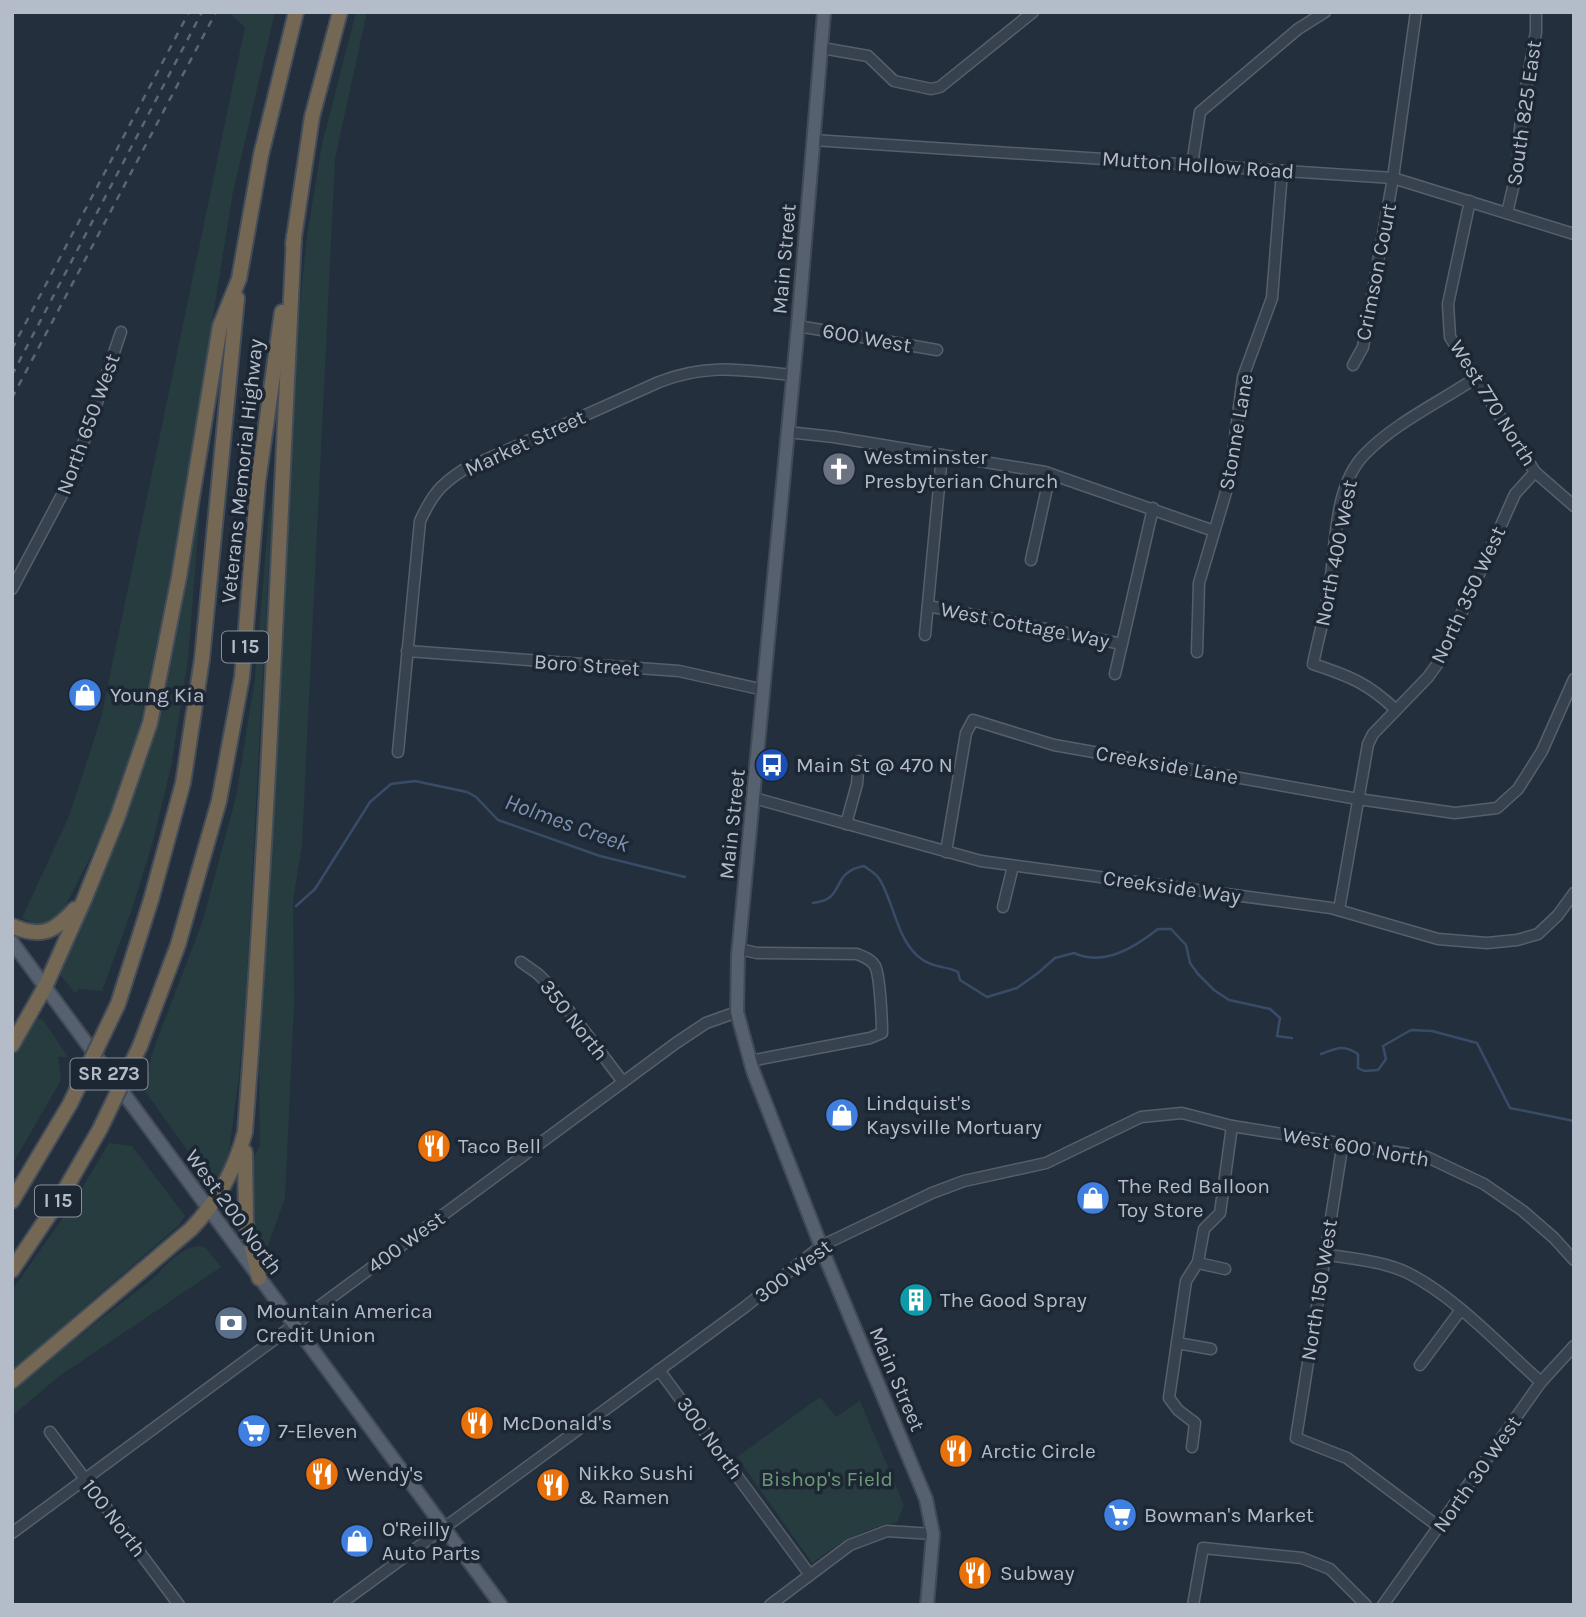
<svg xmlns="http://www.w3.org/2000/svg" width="1586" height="1617" font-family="Karla,sans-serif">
<rect width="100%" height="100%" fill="#242f3e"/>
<g fill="#263c3f">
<path d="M228,12H275L233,192L173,564L139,728L108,822L61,915L45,926L44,923L35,924L22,918L69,816L101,718L245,27Z"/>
<path d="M356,12H367L335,159L302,844L293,901L294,1005L285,1198L264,1256L257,1249L250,1202L253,1157L260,1146L259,1072L284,635L297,333L307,236L322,144Z"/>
<path d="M201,496L188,659L171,767L153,841L132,909L102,991L79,989L75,993L58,972C96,897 128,822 151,740L198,501Z"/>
<path d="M272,502L246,994L239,1076L227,1167L217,1176L208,1179L145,1091L147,1087L151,1056L203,920L236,797L255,678L269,513Z"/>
<path d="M36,1018L43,1020L68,1057H58L61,1080L12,1165V1059L31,1021Z"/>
<path d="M109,1143L132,1146L185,1216L179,1225L12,1370V1290L72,1205Z"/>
<path d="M200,1246L206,1248L221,1267L58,1377L12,1416V1389L156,1276C169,1262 180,1248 200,1246Z"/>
<path d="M820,1397L836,1417L860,1401L904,1505L897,1522C858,1531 844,1540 812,1563L737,1457Z"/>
</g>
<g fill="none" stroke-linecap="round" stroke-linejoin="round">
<g stroke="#394c67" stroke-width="2.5">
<path d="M813,903C848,899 828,873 864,866C869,870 877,874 880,880C895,905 897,943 923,960C934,968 947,966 958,972L960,980L987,997L1017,988L1038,973L1055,958L1074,953C1104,967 1135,947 1158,929H1171L1186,945L1190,963L1198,974L1214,990L1229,1000L1270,1009L1280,1018L1277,1036L1292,1038"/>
<path d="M296,906L315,889L370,802L391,784L415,781L467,792L476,797L498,820L600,856L685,877"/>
<path d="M1321,1054C1337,1048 1343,1044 1358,1054V1068L1364,1071L1378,1070L1386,1059L1383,1046L1411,1030L1432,1031L1477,1043L1510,1108L1574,1121"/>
</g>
<g stroke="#565f6c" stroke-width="13">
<g id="minor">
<path d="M822,48L868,56L894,81L931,89L940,87L1033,12"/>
<path d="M813,140L1393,178L1574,234"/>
<path d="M1192,165L1200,112L1298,29L1325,12"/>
<path d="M1470,201L1448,304L1450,337L1535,472L1574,506"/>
<path d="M1507,213L1517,171L1521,116L1536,32V12"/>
<path d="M798,326L937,350"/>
<path d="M1353,365L1363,347L1393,178L1416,12"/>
<path d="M787,432L834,437L1045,472L1214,531"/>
<path d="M1031,560L1050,474"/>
<path d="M12,589L72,476L121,332"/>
<path d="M928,606L1122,644"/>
<path d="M925,635L942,455"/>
<path d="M407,651L679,671L764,690"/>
<path d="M1197,652L1199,583L1229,482L1243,377L1272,298L1282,171"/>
<path d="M1115,674L1153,508"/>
<path d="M1396,710C1368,683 1349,676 1313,664C1318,639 1325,615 1329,591C1336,548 1333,486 1365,454C1395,423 1438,403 1474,379"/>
<path d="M398,752L420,521C432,495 440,485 463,470L659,382C707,363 742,370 792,375"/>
<path d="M754,798L981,861L1331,908L1438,939L1487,943L1517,940L1538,934L1558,915L1574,893"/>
<path d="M846,824L857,784L859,761"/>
<path d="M946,852L966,733L973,720L1054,745L1358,799L1455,813L1497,808L1518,789L1542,751L1574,679"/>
<path d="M1003,907L1013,866"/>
<path d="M1339,910L1368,744L1373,734L1428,677L1441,659L1515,494L1535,472"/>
<path d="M739,949L757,953L857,954C864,957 871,959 875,966C880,975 882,1022 882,1033L870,1038L750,1061"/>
<path d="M521,962L538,974L551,987L623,1082"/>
<path d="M1343,1142L1296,1438L1347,1458L1439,1527"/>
<path d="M1224,1185L1237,1188"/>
<path d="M1324,1254C1352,1259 1383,1261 1408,1273C1457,1298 1501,1347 1541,1382"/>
<path d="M1198,1263L1225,1269"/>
<path d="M1177,1343L1211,1349"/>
<path d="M1420,1365L1460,1311"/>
<path d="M659,1370L810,1575"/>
<path d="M50,1432L179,1605"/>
<path d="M1192,1447L1195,1423L1178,1410L1169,1398L1186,1281L1198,1262L1204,1229L1220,1213L1232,1126"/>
<path d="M12,1533L676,1043L706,1023L737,1012"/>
<path d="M339,1605L745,1307L821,1246L932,1193L964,1181L1046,1163L1141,1117L1182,1113L1232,1126L1427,1157L1484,1184L1523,1211L1554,1238L1574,1260"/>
<path d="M770,1605L850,1545L887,1531L933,1534"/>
<path d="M1193,1605L1203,1548L1302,1558L1330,1569L1366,1605"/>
<path d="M1383,1605L1541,1382L1574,1346"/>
</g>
</g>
<g stroke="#414a57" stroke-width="16">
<g id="major">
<path d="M824,12L798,326L738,955L737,1012L753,1071L828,1264L926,1499L933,1534L927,1605"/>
<path d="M12,942L501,1605"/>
</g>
</g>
<g stroke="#434c59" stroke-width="18">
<g id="highway">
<path d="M293,244L312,117L340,12"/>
<path d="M12,926C42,939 55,931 75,909"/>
<path d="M118,1004L151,900L183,783L202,659L237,298"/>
<path d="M12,1045L45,987L84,900L118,816L150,723L179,577L220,326L239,279L261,155L296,12"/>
<path d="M140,1046L178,945L219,801L242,677L258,482L282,312"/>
<path d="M245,1152L246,1223L259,1278"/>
<path d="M12,1201L70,1104"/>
<path d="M12,1270L59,1200L100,1129"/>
<path d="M12,1381L191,1229C218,1201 235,1170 245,1132C268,834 279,535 294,237"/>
</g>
</g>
<use href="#minor" stroke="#38414e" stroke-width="10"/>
<use href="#major" stroke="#56606e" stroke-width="12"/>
<use href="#highway" stroke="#746855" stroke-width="14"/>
<g stroke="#5a6575" stroke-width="2.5" stroke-dasharray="7 7" stroke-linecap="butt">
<path d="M12,349L189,12"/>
<path d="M12,375L202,12"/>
<path d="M12,398L216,12"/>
</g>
<g stroke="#434c59" stroke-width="18" stroke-linecap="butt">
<g id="highway-bridge">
<path d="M70,1104L118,1004"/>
<path d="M100,1129L140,1046"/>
</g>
</g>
<use href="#highway-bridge" stroke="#746855" stroke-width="14"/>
</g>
<defs>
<g id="church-disc" transform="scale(1.75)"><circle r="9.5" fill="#6b7280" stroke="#1d2633"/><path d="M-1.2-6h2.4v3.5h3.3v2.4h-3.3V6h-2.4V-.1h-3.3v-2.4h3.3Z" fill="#fff"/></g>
<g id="shop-disc" transform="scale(1.75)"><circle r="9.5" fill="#3f7fe0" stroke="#1d2633"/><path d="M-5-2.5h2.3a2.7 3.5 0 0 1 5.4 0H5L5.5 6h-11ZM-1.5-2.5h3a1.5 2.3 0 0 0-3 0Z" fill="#fff"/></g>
<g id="bus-disc" transform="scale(1.75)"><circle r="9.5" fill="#1a4fb4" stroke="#1d2633"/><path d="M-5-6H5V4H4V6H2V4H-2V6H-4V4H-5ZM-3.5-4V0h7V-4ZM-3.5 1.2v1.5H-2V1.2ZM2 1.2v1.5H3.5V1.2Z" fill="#fff"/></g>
<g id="restaurant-disc" transform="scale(1.75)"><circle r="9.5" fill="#e8710a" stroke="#1d2633"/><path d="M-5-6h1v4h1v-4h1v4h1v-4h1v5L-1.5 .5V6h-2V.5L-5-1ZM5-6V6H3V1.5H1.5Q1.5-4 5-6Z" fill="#fff"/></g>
<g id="building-disc" transform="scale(1.75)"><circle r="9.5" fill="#0f9aa8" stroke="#1d2633"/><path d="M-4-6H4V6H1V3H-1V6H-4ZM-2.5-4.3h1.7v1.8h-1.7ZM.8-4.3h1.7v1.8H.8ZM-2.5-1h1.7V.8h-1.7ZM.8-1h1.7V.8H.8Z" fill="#fff"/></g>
<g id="bank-disc" transform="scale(1.75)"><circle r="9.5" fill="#5c6f8a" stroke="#1d2633"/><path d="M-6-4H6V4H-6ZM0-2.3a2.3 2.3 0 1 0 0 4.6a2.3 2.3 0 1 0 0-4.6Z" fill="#fff"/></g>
<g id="supermarket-disc" transform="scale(1.75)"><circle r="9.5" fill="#3f7fe0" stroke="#1d2633"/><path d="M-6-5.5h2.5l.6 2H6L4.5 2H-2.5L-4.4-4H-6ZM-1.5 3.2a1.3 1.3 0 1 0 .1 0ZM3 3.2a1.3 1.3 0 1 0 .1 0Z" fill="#fff"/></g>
</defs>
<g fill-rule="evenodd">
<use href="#church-disc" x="839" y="469"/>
<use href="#shop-disc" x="85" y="695"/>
<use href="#bus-disc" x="772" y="765"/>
<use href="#shop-disc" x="842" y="1115"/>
<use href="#restaurant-disc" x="434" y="1146"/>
<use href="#shop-disc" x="1093" y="1198"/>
<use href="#building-disc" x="916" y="1300"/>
<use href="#bank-disc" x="231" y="1323"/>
<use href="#restaurant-disc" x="477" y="1423"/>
<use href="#supermarket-disc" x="254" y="1431"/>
<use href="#restaurant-disc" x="956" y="1451"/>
<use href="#restaurant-disc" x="322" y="1474"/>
<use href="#restaurant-disc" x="553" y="1485"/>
<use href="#supermarket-disc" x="1120" y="1515"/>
<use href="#shop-disc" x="357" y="1541"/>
<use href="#restaurant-disc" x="975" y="1573"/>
</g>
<g text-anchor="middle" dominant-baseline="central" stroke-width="7" stroke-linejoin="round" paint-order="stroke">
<g fill="#1d2633" stroke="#878f9c" stroke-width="2">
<rect x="222" y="631.5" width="46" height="31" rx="5"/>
<rect x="70.5" y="1058.5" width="77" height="31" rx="5"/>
<rect x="35" y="1185.5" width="46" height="31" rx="5"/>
</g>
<g font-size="19" font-weight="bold" fill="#b4bcc9">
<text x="245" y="647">I 15</text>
<text x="109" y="1074">SR 273</text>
<text x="58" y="1201">I 15</text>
</g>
<g font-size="21" fill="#b4bcc9" stroke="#1d2633">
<text transform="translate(1524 113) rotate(-82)">South 825 East</text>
<text transform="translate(1198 165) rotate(4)">Mutton Hollow Road</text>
<text transform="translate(784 259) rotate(-85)">Main Street</text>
<text transform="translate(1376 272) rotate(-79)">Crimson Court</text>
<text transform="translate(867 338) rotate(10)">600 West</text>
<text transform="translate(1493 403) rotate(58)">West 770 North</text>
<text transform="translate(88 424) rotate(-70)">North 650 West</text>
<text transform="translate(1236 432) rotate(-80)">Stonne Lane</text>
<text transform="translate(525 443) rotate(-25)">Market Street</text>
<text transform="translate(242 471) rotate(-84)">Veterans Memorial Highway</text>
<text transform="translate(1336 553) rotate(-79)">North 400 West</text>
<text transform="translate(1468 595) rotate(-65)">North 350 West</text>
<text transform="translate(1025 625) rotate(11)">West Cottage Way</text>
<text transform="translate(587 665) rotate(4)">Boro Street</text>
<text transform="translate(1167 765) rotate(10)">Creekside Lane</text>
<text transform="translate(732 824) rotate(-84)">Main Street</text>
<text transform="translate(1172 887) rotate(8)">Creekside Way</text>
<text transform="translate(574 1020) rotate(52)">350 North</text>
<text transform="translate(1356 1147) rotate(10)">West 600 North</text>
<text transform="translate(234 1212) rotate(54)">West 200 North</text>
<text transform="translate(406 1242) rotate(-36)">400 West</text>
<text transform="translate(793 1271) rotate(-37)">300 West</text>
<text transform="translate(1319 1290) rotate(-81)">North 150 West</text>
<text transform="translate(897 1379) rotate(67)">Main Street</text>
<text transform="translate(710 1438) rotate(54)">300 North</text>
<text transform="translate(1477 1474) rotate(-55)">North 30 West</text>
<text transform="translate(114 1518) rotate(53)">100 North</text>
</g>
<g font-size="21" fill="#b4bcc9" stroke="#1d2633" text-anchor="start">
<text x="864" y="457">Westminster<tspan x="864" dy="24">Presbyterian Church</tspan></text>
<text x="110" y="695">Young Kia</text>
<text x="796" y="765">Main St @ 470 N</text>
<text x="866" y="1103">Lindquist's<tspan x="866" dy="24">Kaysville Mortuary</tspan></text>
<text x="458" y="1146">Taco Bell</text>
<text x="1118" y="1186">The Red Balloon<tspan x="1118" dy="24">Toy Store</tspan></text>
<text x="940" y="1300">The Good Spray</text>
<text x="256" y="1311">Mountain America<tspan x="256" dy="24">Credit Union</tspan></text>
<text x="502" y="1423">McDonald's</text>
<text x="278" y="1431">7-Eleven</text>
<text x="981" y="1451">Arctic Circle</text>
<text x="578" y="1473">Nikko Sushi<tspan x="578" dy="24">&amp; Ramen</tspan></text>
<text x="346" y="1474">Wendy's</text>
<text x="1144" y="1515">Bowman's Market</text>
<text x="382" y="1529">O'Reilly<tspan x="382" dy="24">Auto Parts</tspan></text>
<text x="1000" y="1573">Subway</text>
</g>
<g font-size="21" fill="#6b9a76" stroke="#1d2633">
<text x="827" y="1479">Bishop's Field</text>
</g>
<g font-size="23" font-style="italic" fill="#7c92b1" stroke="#1d2633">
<text transform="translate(567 823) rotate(20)">Holmes Creek</text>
</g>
</g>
<rect width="1586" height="1617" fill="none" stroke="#b4bcc9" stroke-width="28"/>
</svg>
